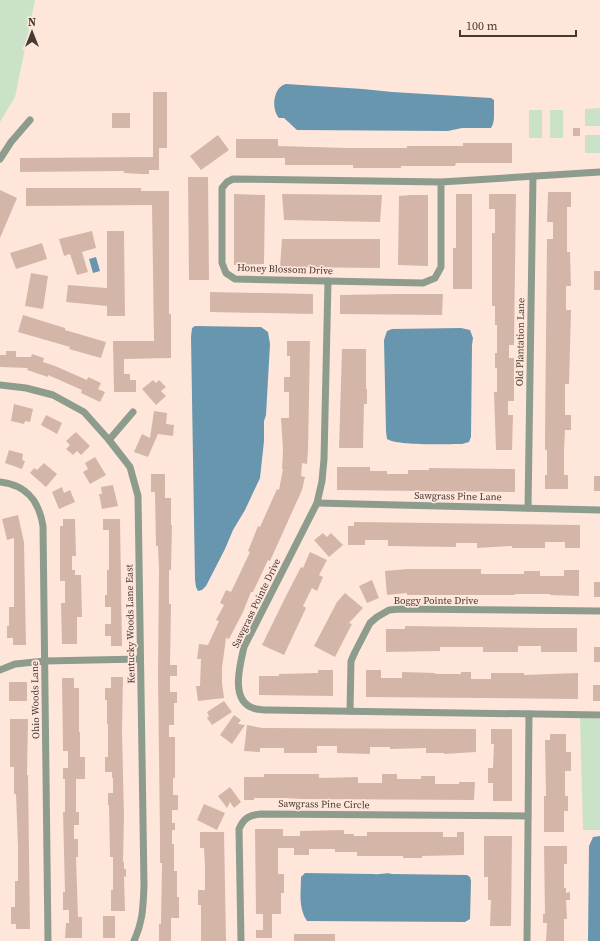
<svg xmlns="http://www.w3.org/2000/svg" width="600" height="941" font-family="'Source Serif 4',serif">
<rect width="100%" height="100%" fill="#ffe6db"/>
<g fill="#c9e2c8">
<path d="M0,0H35L15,97L0,122Z"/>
<path d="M600,108V126H585V109Z"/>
<rect x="529" y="110" width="13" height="28"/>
<rect x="550" y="110" width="13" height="28"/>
<rect x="585" y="135" width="15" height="18"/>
<path d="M580,718L600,719V830H583Z"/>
</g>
<g fill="#6896ae">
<path d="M286,84L363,89L392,92L491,98L494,100V118L493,124L491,128H462L448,131L297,130L284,118H279C271,109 273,87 286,84Z"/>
<path d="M96,257L100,271L93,273L89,259Z"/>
<path d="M195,326L261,327L268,332L270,344L266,415L264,421V441L260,478L245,510L233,530L225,549L206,586L202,590L198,591L196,587L195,580L191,337L192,328Z"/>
<path d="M461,328L470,330L473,338L472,345L471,437L469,442L462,444C446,444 398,446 387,439L386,431L384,340L387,331L392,329Z"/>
<path d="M600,836V941H588L589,846L593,837Z"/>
<path d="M305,873L374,874C380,875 387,872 392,874L467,875L470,877L471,881L470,919L465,922L307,921C298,908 301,892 301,877Z"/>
</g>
<g fill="#d4b6a9">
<path d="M153,92H167V148H159V170H149V174H141L124,173V171L20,172V158L153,157Z"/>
<rect x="112" y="113" width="18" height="15"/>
<rect x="573" y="128" width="7" height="8"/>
<path d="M218,135L229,150L201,170L190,156Z"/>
<path d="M236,139H278V146L348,148H407V146H463V143H512V163H456L455,166H401V168H353V165H285V158H236Z"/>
<path d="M188,177H208L209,280H189Z"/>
<path d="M26,188H141V191H169V314H171V358L124,359V374H130V380H136V392H114L113,341H154L152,205L26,206Z"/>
<path d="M0,190L17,198L0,238Z"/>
<path d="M548,192H571V207H567V252H570L571,286H566V310H571L569,384H565V415H571V430H565L564,450V475H568V489H545V475H547V450H545V435L547,239H553V222H547Z"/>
<path d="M234,194L265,195L264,264L234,265Z"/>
<path d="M282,194L382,195L380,222L284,220Z"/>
<path d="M456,194H472V289H453V248H456Z"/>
<path d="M489,194H516L514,345H509V358H514V401H508V415H513L512,450H496L494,392H497V368H495V353H497V325H495V306H492V233H495V209H489Z"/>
<path d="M411,195H428V266L398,265L399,196Z"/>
<path d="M92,231L96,248L82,252L88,272L77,275L70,254L64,256L59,239Z"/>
<path d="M107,231H124L125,316H107V306L66,302L68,285L107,288Z"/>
<path d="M282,239H380V268L280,267Z"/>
<path d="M42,243L47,259L16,269L10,253Z"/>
<rect x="594" y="271" width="6" height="19"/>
<path d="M31,273L48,276L43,309L25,306Z"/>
<path d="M210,292L313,294V314L210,312Z"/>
<path d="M394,294H443L442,315L340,314V295Z"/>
<path d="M23,315L65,328V330L106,342L101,358L69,349L70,347L18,332Z"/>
<path d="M287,341H310L308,450L307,464L302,463L301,476L305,477L302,490L270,561L268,560L253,592H251L243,612L229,639L226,638L222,668V683L224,698L198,701L196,686H200L201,659H197L199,644L208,645L219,621L216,620L224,605L220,603L226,590L231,592L250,552L248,551L258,526L260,527L277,489L279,490L283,469H282L283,450L281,418H289V392H284V377H290V356H287Z"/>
<path d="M342,349H366V389H367V404H364L363,448H339Z"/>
<path d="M6,351H16V357H31L32,354L44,358L43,362L55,366L87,380L88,377L101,383L98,389L105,392L100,402L81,393L82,390L48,375V377L27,370L28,368L0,367V355H6Z"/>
<path d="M153,380L156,383L159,380L166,387L161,391L166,396L156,405L142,389Z"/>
<path d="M14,404L33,409L30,422L25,421L24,424L11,421Z"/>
<path d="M154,411L167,413L166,424L174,425L173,436L158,434L148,457L134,452L142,434L150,438Z"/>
<path d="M46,415L62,423L57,434L41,425Z"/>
<path d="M76,432L90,446L81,455L77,451L73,455L66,449L70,445L66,441Z"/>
<path d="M9,450L23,454L22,460L25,461L22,469L5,463Z"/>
<path d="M95,457L106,475L90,484L83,472L88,469L85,463Z"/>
<path d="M44,463L57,474L46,487L30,473L34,468L37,470Z"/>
<path d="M337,467H370V471H387V474H408V470H429V468L515,469V492L337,490Z"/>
<path d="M151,474H165V498H171V525H172L171,570H169V604H171L170,665H177V676H170V692H177V703H174V725H169V737H175V778H173V795H178V810H172V823H175V830H172V844H174V871H177V897H179V918H171V941H159V924H161L162,863H160V836L158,676L159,570L158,546H156L155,492H151Z"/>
<rect x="594" y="476" width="6" height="15"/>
<path d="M113,485L118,506L102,509L99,494H102L101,487Z"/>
<path d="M62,487L64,493L70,490L75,502L59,509L52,492Z"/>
<path d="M18,515L24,542L26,645H13V638H7V626H9V607H14V538L7,540L2,519Z"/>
<path d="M63,519H75L76,556H72V570H75V575H81L82,617H77V644H62L61,603H65V581H60V526H63Z"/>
<path d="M103,519H120L122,646H111V636H105V624H111V607H105V595H107V570H109V530H103Z"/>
<path d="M354,522L580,525V548H565V542H545V548H512V546L477,548V543H456V547L388,546V540H365V545H348V526H354Z"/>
<path d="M323,533L327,537L331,533L343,545L329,557L314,540Z"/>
<path d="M310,552L327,560L319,575L323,577L317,591L312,588L303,606L306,608L284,655L262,645L285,598L301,567L303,568Z"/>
<path d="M407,569H481V574H524V571H540V576H564V570H579V596L550,595V594H515V595H407V593L387,595L385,571Z"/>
<path d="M372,580L379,598L367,603L359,586Z"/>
<rect x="594" y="582" width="6" height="15"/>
<path d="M345,593L363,608L349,623L352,624L335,657L314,646L337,602Z"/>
<path d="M405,626L537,628H577V652H541V646H518V652H483V647H440V651L386,652V629H405Z"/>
<rect x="594" y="647" width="6" height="15"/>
<path d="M318,670H333V696L259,695V676H279V674L318,673Z"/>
<path d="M366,670H381V678H402V672L435,673V674H461V672H471V679H491V673H524V675L578,673V699L366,697Z"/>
<path d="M111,677H123L122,731L124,817L123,862H124V869H126V877L124,876L125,911H111V890H113V857H110L109,805H108V793H113V778H112V772H105V757H108V724H107V700H105V688H111Z"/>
<path d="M62,678H74V688H79V732H80V757H85V779H76V812H79V825H74V839H78V857H76L78,917H82V938H65L66,923H69V910H63V892H65L63,812H65V779H63V768H68V751H63Z"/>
<rect x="9" y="682" width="18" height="19"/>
<rect x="593" y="685" width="7" height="16"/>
<path d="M224,701L232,712L212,725L207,718L209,716L207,712Z"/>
<path d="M234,715L241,720L238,724L245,725L232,744L220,735Z"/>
<path d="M10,719H28L27,775H28L30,929H16V924H11V907H15V881H18V847L16,794H14V767H10Z"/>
<path d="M247,725L262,728L476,729V752L444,754V753H426V748L390,749V747H370V754L337,753V746H317V753H284V748H260V752L244,751Z"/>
<path d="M491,729H512V801H493V783H488V768H493L494,744H491Z"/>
<path d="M550,734H566V752H571V771H565V796H568V811H564V832H544V796H546L545,740H550Z"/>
<path d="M264,774H319V778L358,777V783H382V774H397V779H421V776H435V784H459V782H475L474,800L303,799L284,798H254V800H244V777H264Z"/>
<path d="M230,787L241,802L234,808L230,802L227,808L218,796Z"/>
<path d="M204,804L225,813L217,830L197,820Z"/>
<path d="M255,829H283V836H300V831L344,830V834H354V836H367V832H443V837H457V832H464V855L422,856V858H403V856H357V852H335V849H309V855H294V848H278V874H284V893H281V914H272V938H256V930H263V914H256Z"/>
<path d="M200,832H224L226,941H201V905H198V890H205V867L204,848H200Z"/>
<path d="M484,836H512L511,926H490L491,900H488V877H484Z"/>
<path d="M544,846H567V864H564V888H566V893L570,892V900H566L567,919H564V941H546L547,923H543V914H545Z"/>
<rect x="103" y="916" width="12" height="22"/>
<rect x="294" y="934" width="41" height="7"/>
</g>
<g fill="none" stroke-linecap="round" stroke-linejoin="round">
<g stroke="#8e9c8d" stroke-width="7">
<path d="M0,159L11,142L30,120"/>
<path d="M441,182V267L435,278L423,283L235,279L226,273L222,263V188L227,182L233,179L441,182L600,172"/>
<path d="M328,281L324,459L322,481L317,503L244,647C240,665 230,700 253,708C258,710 264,710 269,710L600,715"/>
<path d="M0,385L26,388L53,395L84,412L109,440L130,467L138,496L144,886C143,908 143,921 134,941"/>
<path d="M109,440L133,412"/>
<path d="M0,482C27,485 39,501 43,526L48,941"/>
<path d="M317,503L600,510"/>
<path d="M528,508L533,176"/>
<path d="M0,670L15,664L45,661L140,659"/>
<path d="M350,711L351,661L355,652L370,623L377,617L389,610L399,609L600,611"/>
<path d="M241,941L239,829C244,818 249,815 261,814L528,816"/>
<path d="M527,941L529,714"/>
</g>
</g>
<g text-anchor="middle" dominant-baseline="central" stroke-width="3.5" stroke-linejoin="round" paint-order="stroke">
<g font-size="10" fill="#453934" stroke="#ffe6db">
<text transform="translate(285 269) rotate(2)">Honey Blossom Drive</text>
<text transform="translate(520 342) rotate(-89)">Old Plantation Lane</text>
<text transform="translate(458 496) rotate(1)">Sawgrass Pine Lane</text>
<text x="436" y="600">Boggy Pointe Drive</text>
<text transform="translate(256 603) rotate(-64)">Sawgrass Pointe Drive</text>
<text transform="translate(130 624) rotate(-91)">Kentucky Woods Lane East</text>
<text transform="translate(35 700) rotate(-91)">Ohio Woods Lane</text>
<text transform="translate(324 804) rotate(1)">Sawgrass Pine Circle</text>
</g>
</g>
<g transform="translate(32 32)" stroke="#ffe6db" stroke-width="3" paint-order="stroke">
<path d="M0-3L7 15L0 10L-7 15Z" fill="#453934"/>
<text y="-6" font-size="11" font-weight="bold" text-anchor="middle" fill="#453934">N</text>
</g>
<path d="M460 30v6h116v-6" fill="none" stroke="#453934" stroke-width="2"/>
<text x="466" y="30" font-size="12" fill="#453934" stroke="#ffe6db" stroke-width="3" paint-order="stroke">100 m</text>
</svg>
